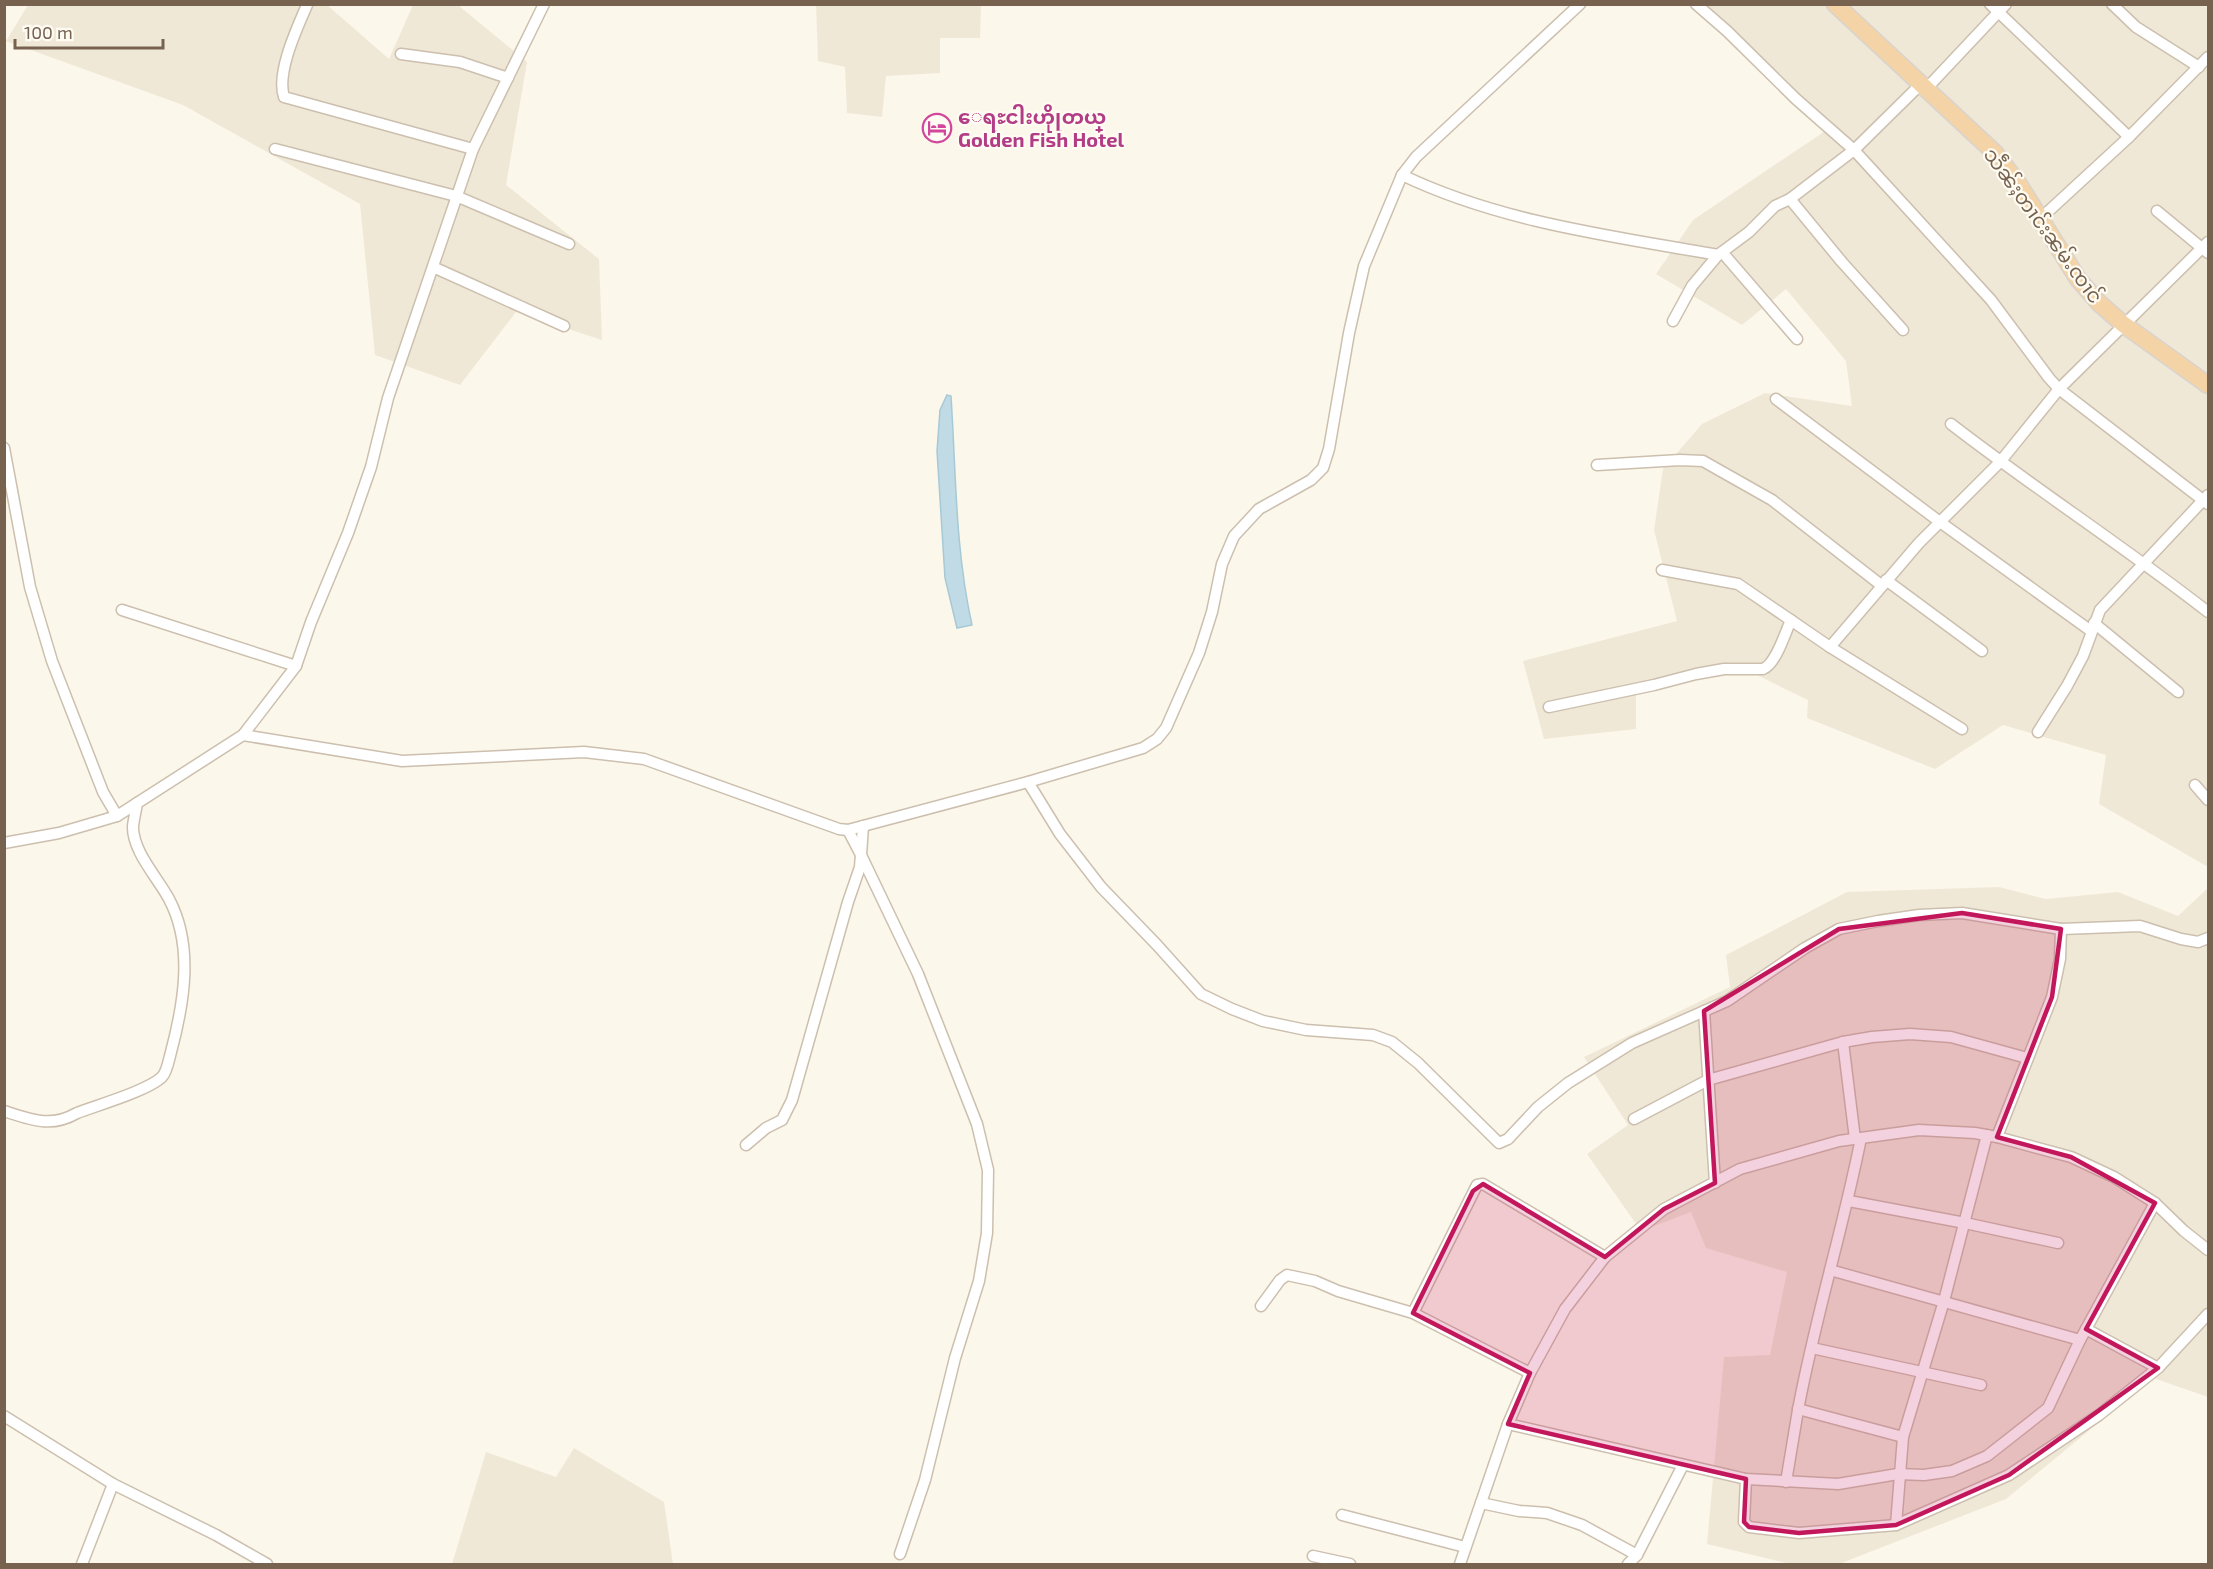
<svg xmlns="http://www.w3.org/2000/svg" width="2213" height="1569" font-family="'Exo 2','Noto Sans Myanmar',sans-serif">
<rect width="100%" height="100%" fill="#fcf7eb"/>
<g fill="#f0e8d7">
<path d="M326,4L389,59L413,5H458L527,62L506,185L599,259L602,340L516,312L460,385L375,355L360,204L183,105L6,41L28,5Z"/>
<path d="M816,5H981L980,38H940V73L886,76L882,117L847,113L845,67L818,61Z"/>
<path d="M1694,5H2208V867L2099,804L2106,755L2003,725L1935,769L1807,718L1808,700L1732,663L1636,684V729L1544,739L1523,661L1677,621L1654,530L1663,469L1702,424L1765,393L1852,406L1846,361L1786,289L1742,325L1656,274L1693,220L1831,127Z"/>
<path d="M1999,887L2046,899L2118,892L2178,916L2208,888V1397L2153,1378L2006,1499L1839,1564H1791L1707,1544L1724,1357L1770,1355L1787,1272L1706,1248L1691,1212L1641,1231L1587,1154L1628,1125L1584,1057L1730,987L1726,955L1847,892Z"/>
<path d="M574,1448L664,1502L673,1564H452L486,1452L556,1477Z"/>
</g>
<path fill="#c0dbe5" stroke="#a7c9d6" stroke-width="1.5" d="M947,395L951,396C956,472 955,549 972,625L957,628L945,578L937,451L940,410Z"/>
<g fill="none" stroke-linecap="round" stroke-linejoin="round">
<g stroke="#ccbfae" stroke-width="13">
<g id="minor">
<path d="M1696,4L1727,31L1796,99L1854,150L1991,300L2049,378L2059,389L2208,504"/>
<path d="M1990,4L2129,137"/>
<path d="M2112,4L2136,27L2199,67"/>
<path d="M307,5C297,28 276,73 284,97L473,149"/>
<path d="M401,54L460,62L508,78"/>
<path d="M1926,89L2006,4"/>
<path d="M275,149L456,196L569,244"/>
<path d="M1402,175C1500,222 1611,236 1718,255"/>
<path d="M1790,199L1841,261L1903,330"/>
<path d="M2157,211L2208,253"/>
<path d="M2040,219L2129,137L2208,57"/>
<path d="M1722,252L1797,339"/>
<path d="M433,267L564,326"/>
<path d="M1673,321L1692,286L1718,255L1749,232L1775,206L1790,199L1854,150L1921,84"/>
<path d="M1776,399L1940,522L2091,631"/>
<path d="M1951,424C2035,489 2125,547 2208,612"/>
<path d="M4,448L30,587L52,661L103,792L117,816"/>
<path d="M1597,465L1680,460L1703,461L1772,500L1881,585"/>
<path d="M1662,570L1738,584L1830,647L1962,729"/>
<path d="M1886,580L1982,651"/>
<path d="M122,610L296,666"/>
<path d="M2094,623L2178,692"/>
<path d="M1830,647L1919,543L2000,462L2059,389L2208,242"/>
<path d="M1549,707L1654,685L1696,674L1724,669H1763C1776,664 1785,633 1791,620"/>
<path d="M2038,732L2067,686L2083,656L2100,610L2208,495"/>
<path d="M243,735L402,761L584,752L644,759L839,829L848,830L1028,782L1143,748L1157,739L1166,728L1199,653L1212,612L1222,564L1234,536L1259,509L1311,480L1323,468L1329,449L1349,333L1364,266L1402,175L1416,157L1580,4"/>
<path d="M1028,782L1060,834L1101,887L1157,945L1201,994L1232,1009L1263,1021L1306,1030L1373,1035L1392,1042L1418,1063L1499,1143L1508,1139L1538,1107L1568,1083L1632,1043L1727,1001L1805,948L1839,929L1878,921L1919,915L1962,913L2061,929L2140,926L2181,939L2198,942L2208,938"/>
<path d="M2195,785L2208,800"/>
<path d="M863,826L861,855L918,974L977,1124L988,1170L987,1233L979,1281L955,1358L925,1480L900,1554"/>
<path d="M4,843L59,833L117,816L243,735L296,666L311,622L348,533L371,467L388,398L473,149L544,4"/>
<path d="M1704,1011L1715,1183"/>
<path d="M1843,1042L1855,1139"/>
<path d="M4,1111C32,1120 51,1128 77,1113C98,1105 147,1091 162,1077C167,1072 169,1059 171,1052C184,1003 194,946 169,899C158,878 132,851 133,826C134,818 136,810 137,803"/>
<path d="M1634,1119L1708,1080L1843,1042L1872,1037L1910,1034L1951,1037L2027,1058"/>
<path d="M1997,1137L2052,997L2060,959L2061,929"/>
<path d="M746,1145L766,1128L782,1120L792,1100L848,902L860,867L861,855L848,830"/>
<path d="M1849,1201L1965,1223L2058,1243"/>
<path d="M1830,1270L2080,1340"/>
<path d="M1261,1306L1280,1280L1287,1275L1315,1281L1338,1291L1413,1313L1530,1373"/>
<path d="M1413,1313L1477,1185L1483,1184L1605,1257"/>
<path d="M2086,1329L2158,1368"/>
<path d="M1812,1348L1981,1385"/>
<path d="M1798,1409L1903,1437"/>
<path d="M4,1416L113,1484L216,1535L267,1564"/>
<path d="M1508,1424L1746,1479L1838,1484L1898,1474L1924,1475L1952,1471L1987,1456L2048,1408L2080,1340L2155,1203"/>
<path d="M1746,1479L1744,1522L1749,1527L1799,1533L1896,1525L2009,1475L2099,1415L2158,1368L2208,1314"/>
<path d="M1786,1482C1790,1458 1794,1434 1798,1410C1815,1318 1843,1229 1861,1138"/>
<path d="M1481,1503L1519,1511L1547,1513L1582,1525L1637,1555"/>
<path d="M1342,1515L1465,1547"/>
<path d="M1896,1525L1903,1437L1944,1301L1987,1135"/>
<path d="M1313,1556L1350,1564"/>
<path d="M82,1564L113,1484"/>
<path d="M1460,1564L1508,1424L1530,1373L1565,1309L1605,1257L1664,1209L1740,1169L1839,1141L1919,1130L1975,1133L1997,1137L2071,1157L2114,1177L2155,1203L2184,1231L2208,1250"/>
<path d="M1628,1564L1637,1555L1683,1465"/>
</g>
</g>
<g stroke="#d9d3ce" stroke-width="19">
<path id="trunk" d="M1835,4L1995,153L2018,183L2078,279L2099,303L2123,324L2208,385"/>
</g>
<use href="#minor" stroke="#fff" stroke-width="10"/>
<use href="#trunk" stroke="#f4d4a7" stroke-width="16"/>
</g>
<path fill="#c2185b" fill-opacity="0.2" stroke="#c2185b" stroke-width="4.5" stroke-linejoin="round" d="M1962,913L2061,929L2052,997L1997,1137L2071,1157L2155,1203L2086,1329L2158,1368L2009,1475L1896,1525L1799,1533L1749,1527L1744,1522L1746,1479L1508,1424L1530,1373L1413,1313L1473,1191L1483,1184L1605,1257L1664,1209L1715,1183L1704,1011L1839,929Z"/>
<defs>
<g id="hotel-ring" transform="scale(1.5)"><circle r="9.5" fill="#fefbf2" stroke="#d1479c" stroke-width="1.5"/><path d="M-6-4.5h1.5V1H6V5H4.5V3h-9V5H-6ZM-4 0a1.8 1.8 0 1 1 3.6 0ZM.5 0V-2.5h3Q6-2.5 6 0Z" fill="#d1479c"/></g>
</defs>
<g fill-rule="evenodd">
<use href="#hotel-ring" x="937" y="128"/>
</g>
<g text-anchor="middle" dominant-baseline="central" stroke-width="4.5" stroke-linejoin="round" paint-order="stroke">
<g font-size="20" font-weight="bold" fill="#b23c85" stroke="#fefbf2" text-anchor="start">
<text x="958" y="116">ေရႊငါးဟိုုတယ္<tspan x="958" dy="23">Golden Fish Hotel</tspan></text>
</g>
<g font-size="20" fill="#76624f" stroke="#fefbf2">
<text transform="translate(2044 225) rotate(54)">သဵၼ်ႈတၢင်းၼမ်ႉၸၢင်</text>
</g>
</g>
<rect width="2213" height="1569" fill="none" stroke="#76624f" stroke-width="12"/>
<path d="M15 39v9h148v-9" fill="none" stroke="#76624f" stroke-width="3"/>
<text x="24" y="39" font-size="18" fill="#76624f" stroke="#fefbf2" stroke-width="4.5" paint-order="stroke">100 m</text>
</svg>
